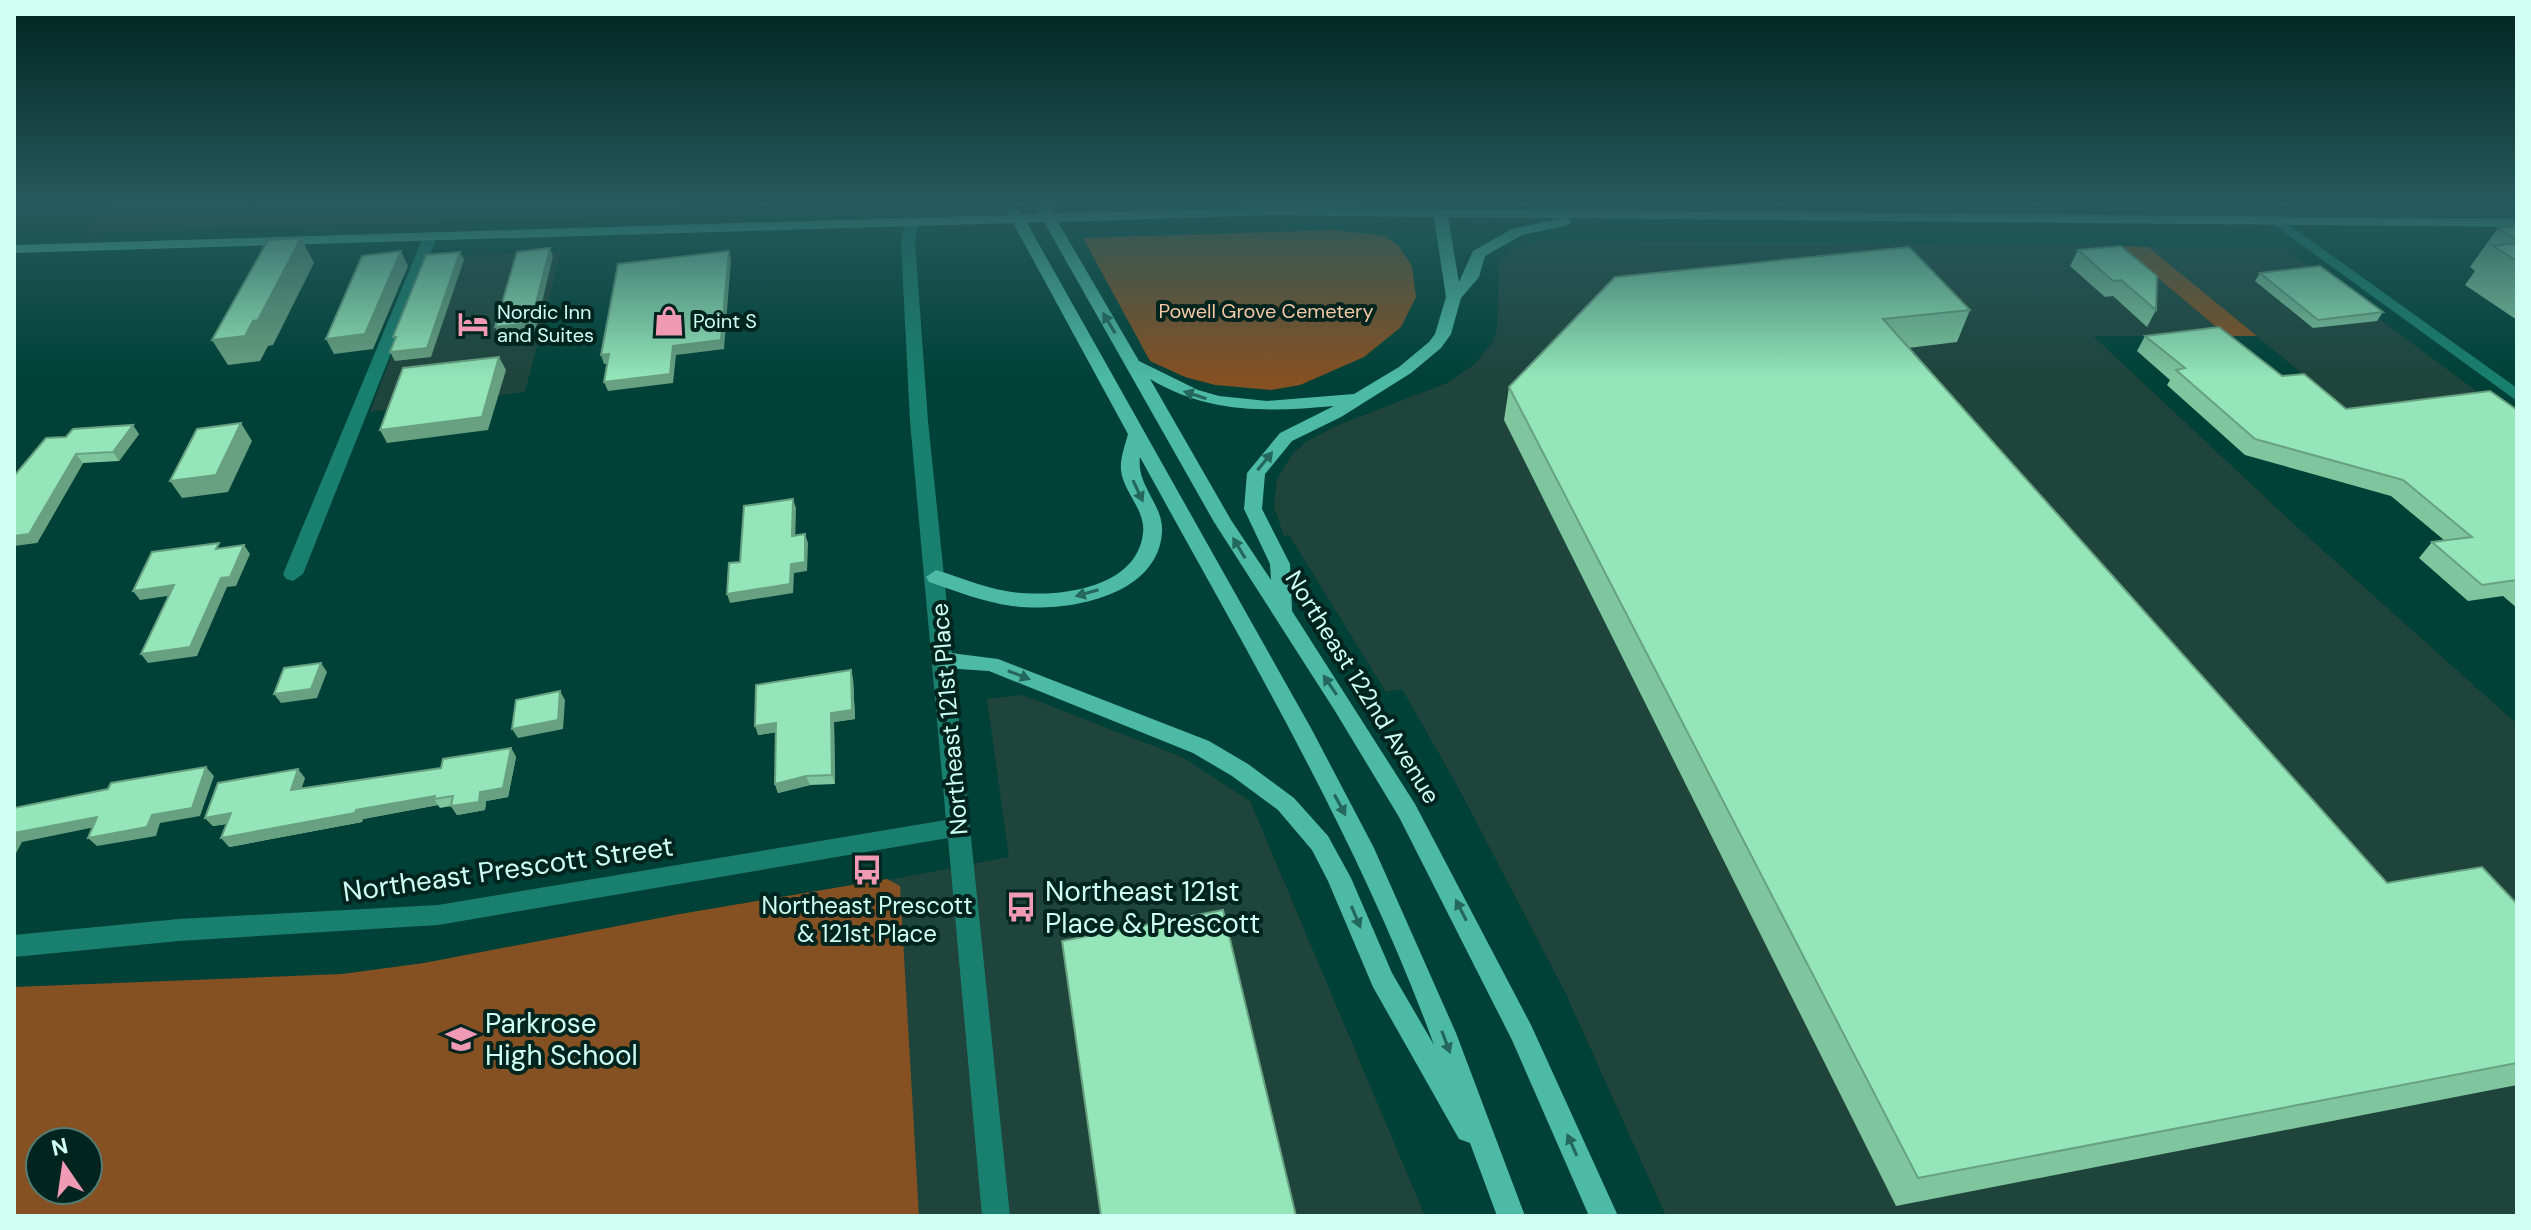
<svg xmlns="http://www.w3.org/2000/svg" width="2531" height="1230" font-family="'DM Sans',sans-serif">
<rect width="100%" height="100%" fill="#004137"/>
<g fill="#1f443c" fill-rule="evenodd">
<path d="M109,205H682L681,215L81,233Z"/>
<path d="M1541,240L2120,246L2227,336H2093L2298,528L2517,724V1216H1666L1566,994L1457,785L1402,689L1386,692L1289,535L1284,536L1274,507L1277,479L1293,453L1306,442L1338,425L1447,383L1475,364L1493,341L1497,329L1499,263L1512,250Z"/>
<path d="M2148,247L2284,248L2487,399L2354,416Z"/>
<path d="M561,252L525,392L370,412L430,256Z"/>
<path d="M1022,695L1182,757L1250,801L1425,1216H14V992L401,973L1009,857L987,699ZM40,1142H88V1190H40Z"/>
</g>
<g fill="#855022" fill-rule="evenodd">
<path d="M1334,230L1385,236L1398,245L1412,266L1416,297L1401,327L1364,357L1300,385L1271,390L1215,385L1185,377L1150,361L1083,238Z"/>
<path d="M2120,246L2148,247L2257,336H2227Z"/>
<path d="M887,879L900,886L919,1216H14V987L342,974L424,963L680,914ZM88,1142V1190H40V1142Z"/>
</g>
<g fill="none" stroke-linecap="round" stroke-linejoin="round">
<g fill="#197f6f" fill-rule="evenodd">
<path d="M912,217L919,221L915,242L928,421L1010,1216H982L948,838L438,925L179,941L14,957V935L179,919L438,905L946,820L910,421L901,242L905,221Z"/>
<path d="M2278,217L2517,388V401L2273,224L2271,221Z"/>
<path d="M431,231L438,235L303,574L293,581L286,579L283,574L424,235Z"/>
</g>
<path fill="#4dbaa5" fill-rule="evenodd" d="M1041,205L1049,206L1054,213L1274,207L2517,219V227L1566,218L1571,222L1569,225L1522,235L1485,256L1479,277L1461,298L1451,334L1441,348L1411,373L1341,417L1292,441L1265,474L1262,509L1290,564L1292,611L1415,804L1531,1025L1618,1216H1589L1512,1040L1399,817L1335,711L1214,522L1044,222L1027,223L1312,730L1374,848L1456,1033L1525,1216H1497L1470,1143L1459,1139L1373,987L1328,881L1312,850L1278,810L1232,776L1193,753L989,671L943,668L936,665L933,660L936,655L943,652L998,659L1209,741L1248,764L1294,798L1328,836L1351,878L1392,973L1434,1045C1359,839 1245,649 1140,457C1136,486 1164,505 1162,532C1158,598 1063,613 1012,606C983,602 956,591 929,582L926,577L936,570C960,577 982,587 1006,591C1051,599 1137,591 1143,533C1146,510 1123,492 1121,470C1120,458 1125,446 1128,434L1013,223L14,253V245L1008,215L1006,211L1013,207L1022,214H1040L1037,209ZM1274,215L1434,217L1446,297L1435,334L1429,342L1399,367L1354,394L1267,401L1219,396L1198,390L1139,361L1058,222ZM1448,217L1562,218L1512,229L1473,251L1459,282ZM1150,379C1208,414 1269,412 1334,406L1280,433L1247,473L1244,509L1270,564L1271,580L1231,520Z"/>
</g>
<g fill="#7fc69e">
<path d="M2517,226V320L2465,285L2475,271L2470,267L2498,228Z"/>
<path d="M2121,246L2156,310L2147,327L2113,296L2105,297L2070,266L2078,250Z"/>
<path d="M2260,273L2383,312L2377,321L2313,328L2255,281Z"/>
<path d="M1615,277L1970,310L1957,342L1908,348L2387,883L2517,904V1085L1896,1206L1504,420L1509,387Z"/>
<path d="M2145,336L2282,376L2346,409L2517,410V608L2503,596L2468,601L2419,558L2432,542L2444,540L2391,496L2245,455L2167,385L2170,380L2137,351Z"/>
<path d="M139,434L119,461L83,463L37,543L46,438Z"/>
<path d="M851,670L853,679L855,719L834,722L835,784L810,785L778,793L775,784L776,732L758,735Z"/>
<path d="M511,748L516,757L508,797L486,801L485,810L457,815L451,806L440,808L438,805L363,819L362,822L229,847L227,824L213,826L205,818L305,778L301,788L441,768Z"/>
</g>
<g fill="#68a181">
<path d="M301,238L314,263L273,345L268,346L260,361L228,365L212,340Z"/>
<path d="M550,248L553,256L535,332L499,336L495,327Z"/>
<path d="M401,251L408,266L373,349L334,354L326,339Z"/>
<path d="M729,251L731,260L724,349L676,355L673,383L608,391L604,382L673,346Z"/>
<path d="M460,252L464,260L431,357L395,361L390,352Z"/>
<path d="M609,354L612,363L604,364L601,355Z"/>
<path d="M499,357L506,370L488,430L387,443L380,430Z"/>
<path d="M241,423L252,441L228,492L182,498L170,481Z"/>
<path d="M133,425L139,434L119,461L113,452Z"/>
<path d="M76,454L83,463L37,543L14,546V536Z"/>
<path d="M793,499L796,508L795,545L792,536Z"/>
<path d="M805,534L808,543L807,571L794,573L793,593L730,603L727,594Z"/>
<path d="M244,545L250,554L236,586L227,587L197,656L148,663L141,654L221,578Z"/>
<path d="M174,585L181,594L140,600L133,591Z"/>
<path d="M321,663L327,672L317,698L281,703L274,694Z"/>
<path d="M851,670L853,679L855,719L834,722L835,784L832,775L831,713Z"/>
<path d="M560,691L565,700L563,729L518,738L512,729Z"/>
<path d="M776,723L779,732L758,735L755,726Z"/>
<path d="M511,748L516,757L508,797L486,801L485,810L457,815L451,806L480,792Z"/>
<path d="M206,767L214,776L200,816L160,823L156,836L97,846L88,838L152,815Z"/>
<path d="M298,769L305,778L298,799L291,790Z"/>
<path d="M806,776L810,785L778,793L775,784Z"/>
<path d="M435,796L434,799L438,805L363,819L362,822L229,847L221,838L356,810Z"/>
<path d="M231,813L238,822L213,826L205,818Z"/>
<path d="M97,817L105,825L22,842L15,855H14V833Z"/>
</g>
<g fill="#94e6b8" stroke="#68a181" stroke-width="2">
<path d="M2517,226V240L2498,228Z"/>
<path d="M301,238L258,320L253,321L245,336L212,340L268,240Z"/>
<path d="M2517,243V261L2493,246Z"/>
<path d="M2121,246L2157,276L2156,310L2121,280L2113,281L2078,250Z"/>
<path d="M1909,247L1970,310L1883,319L2387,883L2482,867L2517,904V1063L1918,1178L1509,387L1615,277Z"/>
<path d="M550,248L531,323L495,327L517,252Z"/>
<path d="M401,251L365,334L326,339L362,256Z"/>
<path d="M729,251L721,340L673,346L670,374L604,382L609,354L601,355L618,264Z"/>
<path d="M460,252L427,348L390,352L396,337H393L426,255Z"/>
<path d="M2320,266L2383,312L2318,320L2260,273Z"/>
<path d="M2219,327L2282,376L2304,374L2346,409L2490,391L2517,410V580L2482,585L2432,542L2472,537L2403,480L2255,439L2176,370L2185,368L2145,336Z"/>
<path d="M499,357L482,417L380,430L403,368Z"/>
<path d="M241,423L216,475L170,481L197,429Z"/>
<path d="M133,425L113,452L76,454L29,534L14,536V476L46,438L66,437L73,429Z"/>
<path d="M793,499L792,536L805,534V562L791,564L790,584L727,594L729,563L740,562L744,506Z"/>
<path d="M219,543L216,549L244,545L230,577L221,578L190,647L141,654L174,585L133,591L152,552Z"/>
<path d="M321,663L311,689L274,694L284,668Z"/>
<path d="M851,670L852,710L831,713L832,775L806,776L775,784L776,723L755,726L756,685Z"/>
<path d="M560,691L558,720L512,729L516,700Z"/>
<path d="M511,748L503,788L480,792L479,802L451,806L453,796L434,799L435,796L356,810L355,813L221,838L231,813L205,818L218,783L298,769L291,790L441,768L443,759Z"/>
<path d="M206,767L192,808L152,815L147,827L88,838L97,817L14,833V808L108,789L111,783Z"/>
<path d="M1223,910L1296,1216H1101L1062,941Z"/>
</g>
<defs><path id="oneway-solid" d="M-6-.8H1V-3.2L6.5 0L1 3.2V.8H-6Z" transform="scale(2)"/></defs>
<g fill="#24685b">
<use href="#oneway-solid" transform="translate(1109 323) rotate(-121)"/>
<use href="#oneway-solid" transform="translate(1195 395) rotate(-162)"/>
<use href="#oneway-solid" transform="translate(1265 461) rotate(-51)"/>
<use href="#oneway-solid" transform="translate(1138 491) rotate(65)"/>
<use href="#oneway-solid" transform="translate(1239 548) rotate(-121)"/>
<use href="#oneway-solid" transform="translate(1087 593) rotate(164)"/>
<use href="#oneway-solid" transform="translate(1019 675) rotate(21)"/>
<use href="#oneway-solid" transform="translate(1330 685) rotate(-124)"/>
<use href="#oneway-solid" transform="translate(1340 805) rotate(62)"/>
<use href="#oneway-solid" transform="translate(1461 910) rotate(-117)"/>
<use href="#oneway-solid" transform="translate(1356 917) rotate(67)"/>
<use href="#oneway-solid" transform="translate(1446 1042) rotate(69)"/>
<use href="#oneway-solid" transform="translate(1572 1145) rotate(-114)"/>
</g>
<linearGradient id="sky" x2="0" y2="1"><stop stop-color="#00241e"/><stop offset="0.54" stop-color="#265a5e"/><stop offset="1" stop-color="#265a5e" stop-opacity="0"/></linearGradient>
<rect width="2531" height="378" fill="url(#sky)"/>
<defs>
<g id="shop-bare" transform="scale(2.4)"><path d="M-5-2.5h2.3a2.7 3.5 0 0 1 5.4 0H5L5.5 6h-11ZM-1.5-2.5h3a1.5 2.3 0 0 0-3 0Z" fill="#f09ab6" stroke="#02241e" stroke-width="2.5" paint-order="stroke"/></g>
<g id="hotel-bare" transform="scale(2.4)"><path d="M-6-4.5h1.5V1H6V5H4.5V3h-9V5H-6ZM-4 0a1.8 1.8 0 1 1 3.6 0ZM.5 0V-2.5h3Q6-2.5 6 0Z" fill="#f09ab6" stroke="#02241e" stroke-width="2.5" paint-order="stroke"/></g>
<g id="bus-bare" transform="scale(2.4)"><path d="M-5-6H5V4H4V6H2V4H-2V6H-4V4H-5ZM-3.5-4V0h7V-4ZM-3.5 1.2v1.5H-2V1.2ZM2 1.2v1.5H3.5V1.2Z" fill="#f09ab6" stroke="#02241e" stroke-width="2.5" paint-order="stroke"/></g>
<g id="school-bare" transform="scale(2.4)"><path d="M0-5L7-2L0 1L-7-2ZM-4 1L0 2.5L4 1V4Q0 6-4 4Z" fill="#f09ab6" stroke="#02241e" stroke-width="2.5" paint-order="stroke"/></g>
</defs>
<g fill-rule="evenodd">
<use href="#shop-bare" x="669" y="321"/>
<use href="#hotel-bare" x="473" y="324"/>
<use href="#bus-bare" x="867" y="870"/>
<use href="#bus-bare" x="1021" y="907"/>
<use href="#school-bare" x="461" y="1039"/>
</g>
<g text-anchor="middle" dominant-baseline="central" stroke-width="8" stroke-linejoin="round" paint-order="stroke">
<g font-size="20" fill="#f6c8a5" stroke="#02241e">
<text x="1266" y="311">Powell Grove Cemetery</text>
</g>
<g font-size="20" fill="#cffff3" stroke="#02241e" text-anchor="start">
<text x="497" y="312">Nordic Inn<tspan x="497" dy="23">and Suites</tspan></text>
<text x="693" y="321">Point S</text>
</g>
<g font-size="24" fill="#cffff3" stroke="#02241e">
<text transform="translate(1363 687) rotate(58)">Northeast 122nd Avenue</text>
<text transform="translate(949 719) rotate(-95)">Northeast 121st Place</text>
</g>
<g font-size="24" fill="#cffff3" stroke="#02241e">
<text x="867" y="905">Northeast Prescott<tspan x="867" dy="28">&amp; 121st Place</tspan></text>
</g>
<g font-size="28" fill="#cffff3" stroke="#02241e">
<text transform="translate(508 869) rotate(-8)">Northeast Prescott Street</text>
</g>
<g font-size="28" fill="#cffff3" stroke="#02241e" text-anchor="start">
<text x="1045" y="891">Northeast 121st<tspan x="1045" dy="32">Place &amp; Prescott</tspan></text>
<text x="485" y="1023">Parkrose<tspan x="485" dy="32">High School</tspan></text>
</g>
</g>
<rect width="2531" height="1230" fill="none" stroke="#cffff3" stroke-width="32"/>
<g transform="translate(64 1166) rotate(347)"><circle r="38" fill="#02241e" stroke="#547c73" stroke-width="2"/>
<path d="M0-6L14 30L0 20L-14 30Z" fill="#f09ab6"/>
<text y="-12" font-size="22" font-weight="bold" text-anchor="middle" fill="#cffff3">N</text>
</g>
</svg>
